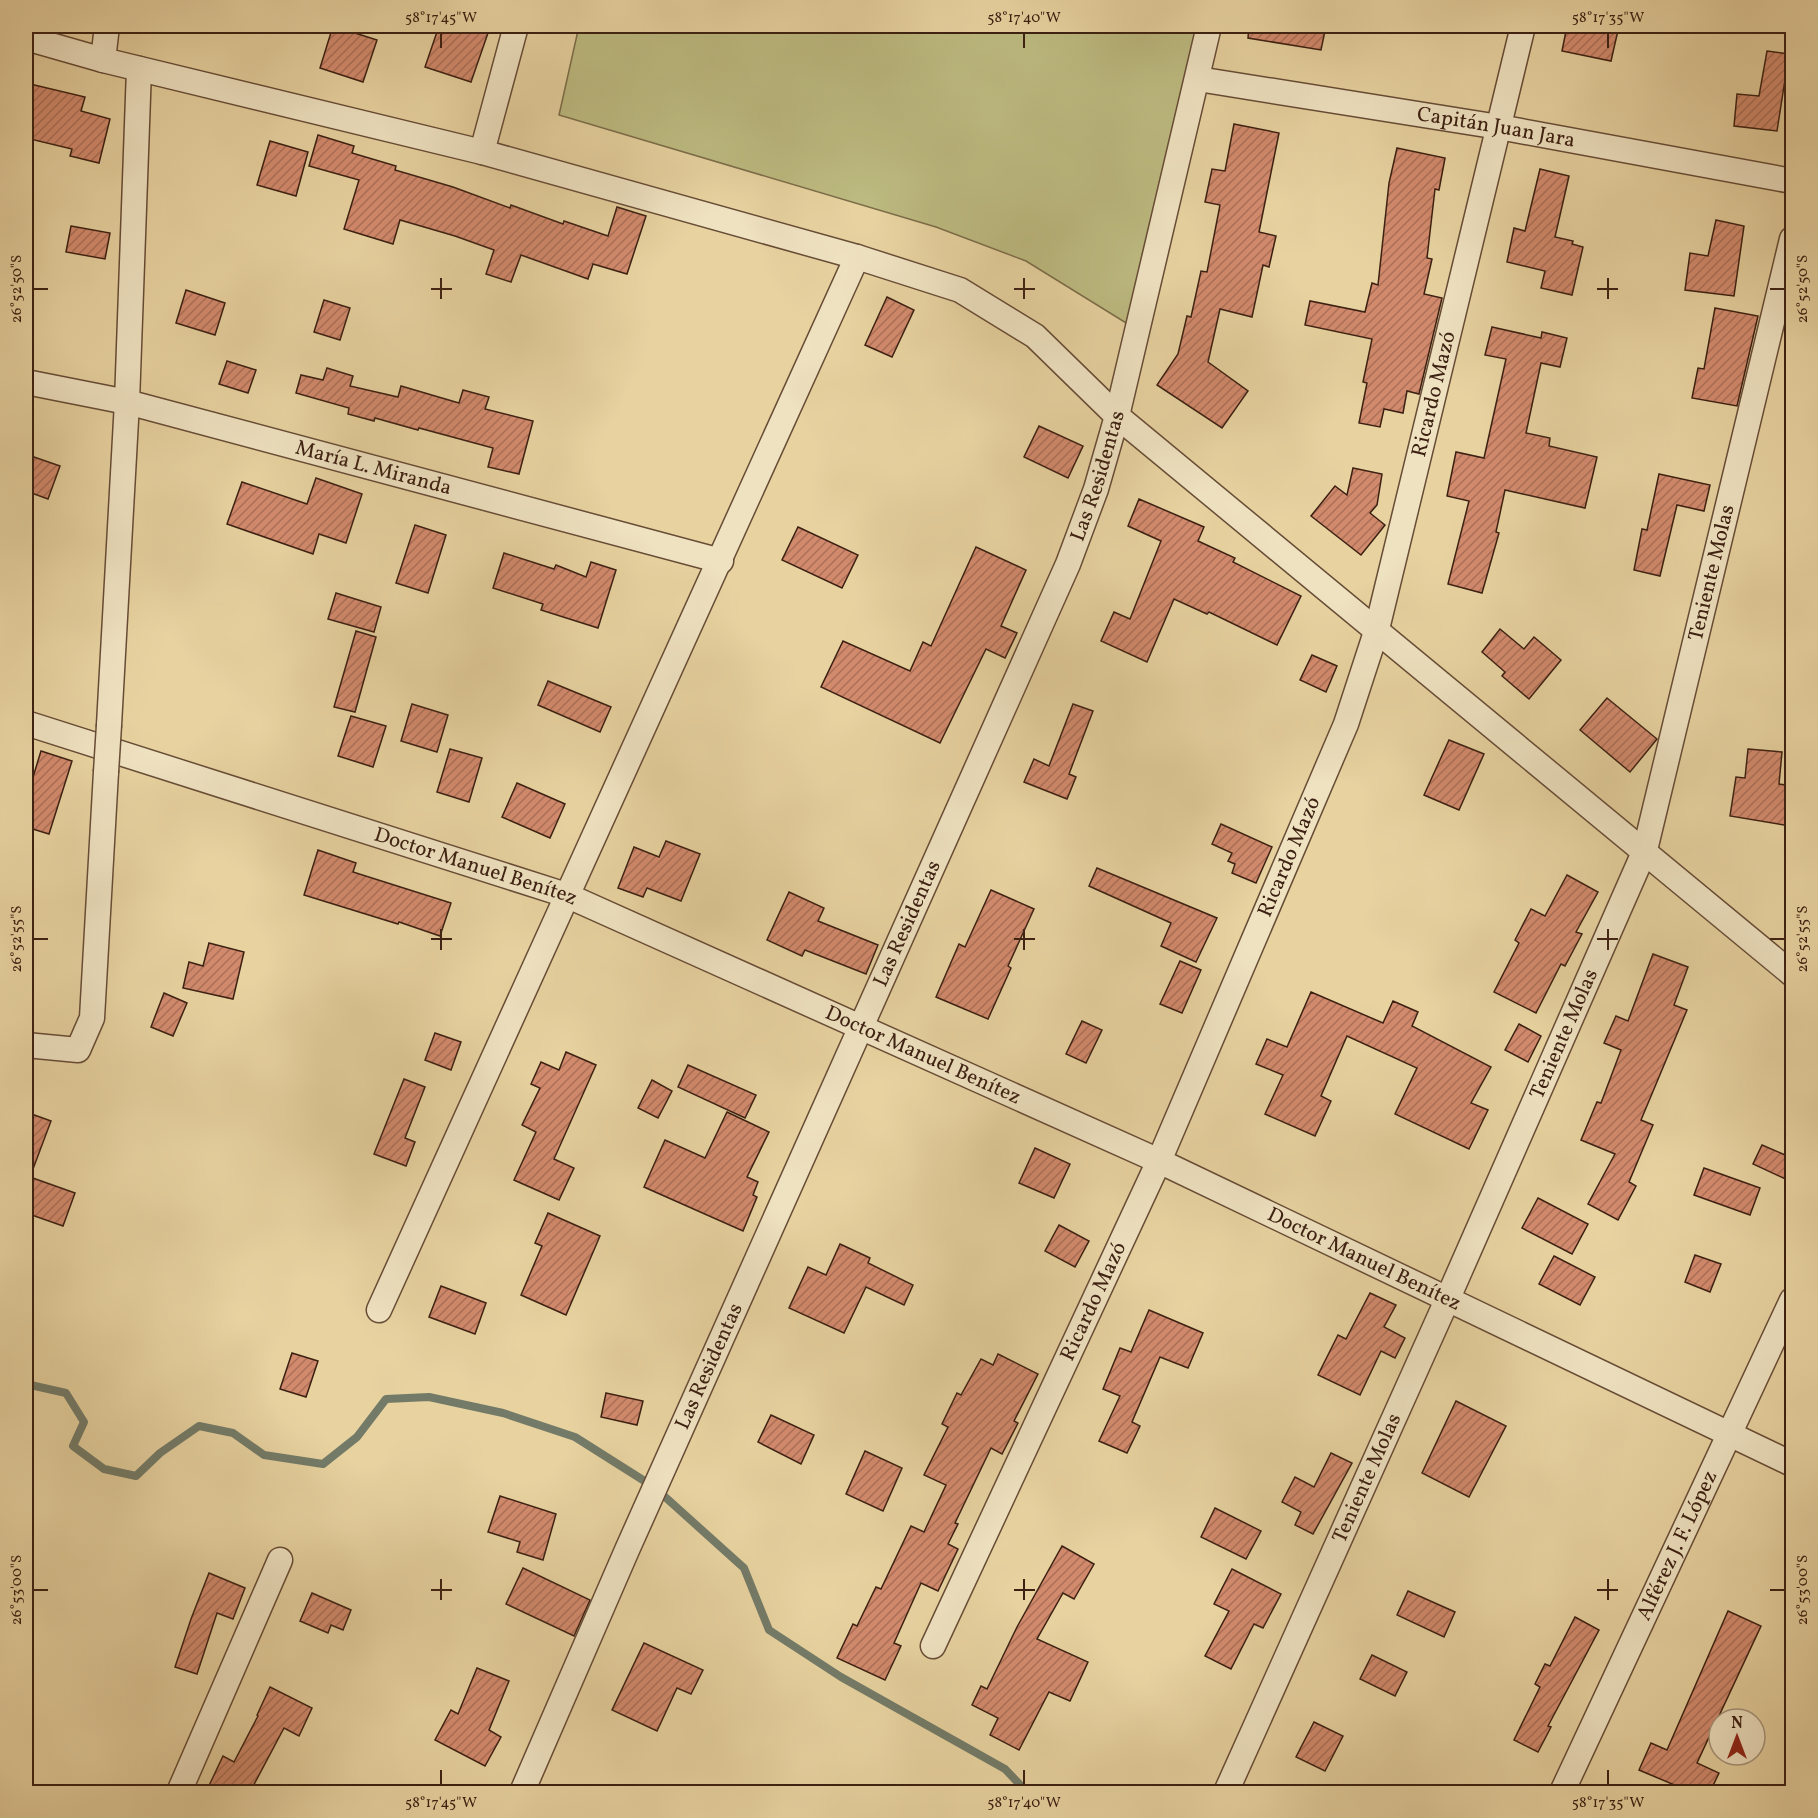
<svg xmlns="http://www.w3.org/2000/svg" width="1818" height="1818" font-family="Vollkorn,serif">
<defs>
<pattern id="building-hatch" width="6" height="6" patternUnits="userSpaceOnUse" patternTransform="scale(1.5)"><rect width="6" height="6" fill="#d28a6d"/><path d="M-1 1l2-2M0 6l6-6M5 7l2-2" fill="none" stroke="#ac7058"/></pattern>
</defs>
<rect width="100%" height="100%" fill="#e7d2a0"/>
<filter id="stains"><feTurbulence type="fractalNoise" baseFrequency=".00333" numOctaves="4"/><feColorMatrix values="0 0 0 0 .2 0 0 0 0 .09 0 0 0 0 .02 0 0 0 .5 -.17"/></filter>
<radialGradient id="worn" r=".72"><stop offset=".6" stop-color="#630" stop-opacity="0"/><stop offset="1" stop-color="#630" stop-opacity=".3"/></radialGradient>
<path fill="#bcba80" stroke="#7c6d49" stroke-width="1.5" d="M579,26H1197L1131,326L1026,261L936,227L559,115Z"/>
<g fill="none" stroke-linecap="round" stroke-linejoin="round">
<path stroke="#737b68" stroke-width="8" d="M26,1384L66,1393L84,1422L73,1446L104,1469L136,1476L160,1453L199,1426L233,1433L264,1455L323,1464L357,1437L386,1399L429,1397L503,1413L575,1437L654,1487L744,1568L769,1630L841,1677L1005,1769L1027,1792"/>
</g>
<g fill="url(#building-hatch)" stroke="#3c2012" stroke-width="1.5">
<path d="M333,26L377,40L363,82L320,68Z"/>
<path d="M439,26H465L488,33L471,82L425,67Z"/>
<path d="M1249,26H1326L1321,50L1248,38Z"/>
<path d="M1567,26H1619L1611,61L1562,51Z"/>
<path d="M1767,51L1789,54L1777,131L1734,126L1737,94L1759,96Z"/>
<path d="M26,83L85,97L81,111L110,119L99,163L70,156L72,149L26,138Z"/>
<path d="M1234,124L1279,133L1259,232L1276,236L1269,267L1263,265L1252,317L1220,309L1208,362L1248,391L1222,428L1157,385L1178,354L1187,316L1191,317L1201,271L1207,272L1220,205L1205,202L1212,169L1225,171Z"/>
<path d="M318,135L354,146L352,153L396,166L395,170L453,187L510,208L511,205L563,224L564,221L608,236L617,207L646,216L627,274L593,264L588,279L521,255L511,282L486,274L494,250L455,236L400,220L393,244L344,229L359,180L309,166Z"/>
<path d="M270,141L308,152L296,196L257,185Z"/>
<path d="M1397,148L1445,158L1439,190L1435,189L1427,258L1432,259L1424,294L1442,298L1419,394L1407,391L1403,413L1384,409L1380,427L1359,423L1367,383L1363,382L1372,339L1305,325L1310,301L1365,312L1372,283L1378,285L1389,183Z"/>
<path d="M1540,169L1569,176L1555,237L1573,241L1572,244L1583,247L1572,295L1541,288L1545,271L1507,262L1514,228L1525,231Z"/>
<path d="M1716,220L1744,226L1734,296L1685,290L1690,253L1708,256Z"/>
<path d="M71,226L110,233L105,259L66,252Z"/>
<path d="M186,290L225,303L215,335L176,323Z"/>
<path d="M887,297L914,310L892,357L865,345Z"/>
<path d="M324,300L350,308L340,340L314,332Z"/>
<path d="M1715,308L1758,316L1737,406L1692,398L1698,368L1704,369Z"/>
<path d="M1492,327L1541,338L1542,332L1567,338L1560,367L1541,363L1526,433L1550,438L1549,446L1597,457L1585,508L1505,490L1496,532L1499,533L1482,593L1448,584L1469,501L1447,496L1456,452L1484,458L1506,359L1485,355Z"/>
<path d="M227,361L256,370L248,393L219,384Z"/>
<path d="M327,368L353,376L350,386L398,397L401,386L459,403L463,390L489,397L485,409L533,421L519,474L488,467L493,448L419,428L418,430L375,418L374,421L348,414L349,408L296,393L301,375L323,380Z"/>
<path d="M1039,426L1083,446L1068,478L1024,457Z"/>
<path d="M34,457L60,466L48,499L26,491V478Z"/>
<path d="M1353,468L1382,474L1377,505L1370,513L1385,525L1361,555L1311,516L1335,486L1347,495Z"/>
<path d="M1659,474L1710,485L1704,511L1677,505L1660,576L1634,570L1642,529L1647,530Z"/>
<path d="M316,478L362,494L346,543L319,534L313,554L227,524L242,482L307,504Z"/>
<path d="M1139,499L1204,527L1198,541L1235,558L1233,562L1301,596L1277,645L1209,612L1207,614L1174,599L1147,662L1101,641L1114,612L1130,619L1161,541L1128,526Z"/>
<path d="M415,525L446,535L428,593L396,583Z"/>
<path d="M798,527L858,555L842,588L782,560Z"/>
<path d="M976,547L1026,570L1001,626L1017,633L1005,658L986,649L940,743L821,687L843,641L910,671L923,642L931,646Z"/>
<path d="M504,553L554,569L556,565L586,577L591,562L616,570L598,628L541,610L543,604L493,588Z"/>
<path d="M336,593L381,607L374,632L328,619Z"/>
<path d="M1500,629L1524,649L1534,637L1561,660L1529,699L1502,676L1505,672L1482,652Z"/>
<path d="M356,631L376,637L355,712L334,707Z"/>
<path d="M1312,655L1337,666L1326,692L1300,680Z"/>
<path d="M548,681L611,707L600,732L538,705Z"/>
<path d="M1607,698L1657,739L1630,772L1580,730Z"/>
<path d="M412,704L448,715L437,752L401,741Z"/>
<path d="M1073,704L1093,711L1069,774L1076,777L1067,799L1024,782L1034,759L1049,766Z"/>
<path d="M351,716L386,726L373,767L338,756Z"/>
<path d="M1449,740L1484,754L1459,810L1424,795Z"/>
<path d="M450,749L482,758L469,802L437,792Z"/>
<path d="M1748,749L1782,752L1779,784L1792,786V809L1790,826L1730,816L1736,777L1745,778Z"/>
<path d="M41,751L72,761L49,834L26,827V800Z"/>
<path d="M517,783L565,804L550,838L502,817Z"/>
<path d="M1221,824L1272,847L1256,883L1232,873L1235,864L1228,861L1232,853L1212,844Z"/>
<path d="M666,841L700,854L681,901L647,888L643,897L618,888L634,847L659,857Z"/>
<path d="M318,850L356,863L353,872L451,903L440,936L399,922L398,924L304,895Z"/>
<path d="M1097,868L1217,918L1196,962L1161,946L1171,923L1089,886Z"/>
<path d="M1567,875L1598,892L1576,932L1582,934L1565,966L1561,964L1536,1013L1494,992L1519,943L1515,940L1531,909L1545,916Z"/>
<path d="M991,890L1034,909L1008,966L1011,968L988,1019L936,997L959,944L965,947Z"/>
<path d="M789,892L824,908L818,921L878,945L866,974L805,950L802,956L767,940Z"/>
<path d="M209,943L244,952L233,999L183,988L189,962L203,966Z"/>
<path d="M1653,954L1688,967L1674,1005L1687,1010L1641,1120L1653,1125L1629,1182L1636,1186L1618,1220L1588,1204L1615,1154L1581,1140L1597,1102L1601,1103L1621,1050L1604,1043L1616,1016L1628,1021Z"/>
<path d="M1180,961L1201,970L1182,1013L1160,1004Z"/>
<path d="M1311,992L1383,1023L1393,1001L1418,1012L1412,1026L1491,1067L1471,1103L1488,1110L1469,1149L1395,1114L1417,1068L1347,1036L1321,1096L1331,1101L1315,1136L1265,1114L1283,1075L1256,1064L1267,1039L1287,1047Z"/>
<path d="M164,993L187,1003L173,1036L151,1027Z"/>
<path d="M1082,1021L1102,1030L1086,1063L1066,1054Z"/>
<path d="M1519,1024L1541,1036L1528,1062L1505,1050Z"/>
<path d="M435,1033L461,1042L451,1070L425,1060Z"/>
<path d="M566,1052L596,1065L554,1159L574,1168L559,1200L514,1180L536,1132L522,1125L540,1088L531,1084L541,1062L559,1070Z"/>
<path d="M688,1065L756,1095L745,1118L678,1087Z"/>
<path d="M404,1079L425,1087L405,1138L415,1142L406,1166L374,1154Z"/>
<path d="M652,1080L672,1091L658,1118L638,1108Z"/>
<path d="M26,1112L51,1121L30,1177L75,1193L63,1226L26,1213Z"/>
<path d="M727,1112L769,1132L747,1177L758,1182L753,1195L757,1197L743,1231L644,1187L665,1140L705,1158Z"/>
<path d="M1762,1145L1792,1158V1182L1753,1164Z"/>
<path d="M1035,1148L1070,1164L1054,1198L1019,1183Z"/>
<path d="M1704,1168L1760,1188L1750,1215L1694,1195Z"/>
<path d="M1538,1198L1588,1224L1572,1254L1522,1228Z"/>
<path d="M548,1213L600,1236L566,1315L521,1295L542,1246L535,1243Z"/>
<path d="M1059,1225L1089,1241L1075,1267L1045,1251Z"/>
<path d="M840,1244L870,1258L868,1263L913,1285L904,1305L866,1287L844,1333L789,1308L808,1267L826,1275Z"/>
<path d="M1695,1255L1721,1264L1710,1292L1685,1282Z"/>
<path d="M1554,1256L1595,1277L1580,1305L1539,1284Z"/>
<path d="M441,1286L486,1303L475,1334L429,1317Z"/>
<path d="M1370,1293L1396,1305L1384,1327L1405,1338L1395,1358L1381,1351L1360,1395L1318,1375L1338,1335L1346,1339Z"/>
<path d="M1149,1310L1203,1333L1188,1368L1160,1357L1132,1422L1140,1426L1127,1453L1099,1441L1120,1396L1103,1389L1120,1348L1131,1352Z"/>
<path d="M292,1353L318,1361L306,1397L280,1389Z"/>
<path d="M998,1354L1038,1374L1014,1421L1018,1423L1002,1454L991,1448L955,1523L958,1524L948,1544L958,1549L938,1591L921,1583L894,1643L901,1646L885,1680L837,1658L853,1624L857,1626L876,1587L881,1589L911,1526L924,1532L946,1485L924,1475L948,1427L942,1424L957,1393L961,1395L981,1359L993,1365Z"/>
<path d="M606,1393L643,1401L637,1425L601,1417Z"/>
<path d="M1456,1401L1506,1426L1469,1497L1422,1473Z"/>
<path d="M771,1415L814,1435L801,1464L758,1442Z"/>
<path d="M865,1451L902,1468L883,1511L846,1494Z"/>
<path d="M1331,1453L1352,1463L1313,1534L1295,1525L1301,1512L1282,1502L1295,1477L1314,1487Z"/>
<path d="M500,1496L556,1514L543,1560L517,1552L520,1542L488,1532Z"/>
<path d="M1215,1508L1261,1531L1246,1559L1201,1537Z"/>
<path d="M1062,1546L1094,1564L1074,1599L1063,1593L1037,1639L1088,1662L1070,1701L1049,1692L1019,1750L990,1735L998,1718L972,1705L981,1686L987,1689L1017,1627Z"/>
<path d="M523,1568L590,1600L574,1636L506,1604Z"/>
<path d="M1232,1569L1281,1594L1263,1628L1254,1624L1231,1669L1205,1656L1229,1611L1214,1604Z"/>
<path d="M209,1573L245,1588L233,1619L217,1613L197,1674L175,1667L191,1619Z"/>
<path d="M1408,1591L1455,1612L1444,1637L1397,1615Z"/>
<path d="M312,1593L351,1610L343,1630L331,1625L328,1633L300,1621Z"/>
<path d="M1728,1611L1761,1626L1697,1763L1719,1773L1710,1792H1691L1639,1770L1651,1743L1667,1750Z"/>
<path d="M1575,1617L1599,1630L1548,1726L1551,1727L1538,1752L1514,1740L1540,1687L1535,1684L1545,1664L1550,1666Z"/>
<path d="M644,1643L703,1670L691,1694L677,1688L657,1731L612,1710Z"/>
<path d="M1372,1655L1407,1672L1395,1696L1360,1679Z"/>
<path d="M477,1668L509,1681L489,1730L501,1737L485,1766L435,1740L451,1710L458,1714Z"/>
<path d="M270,1687L312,1708L299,1736L284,1728L250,1792H206L223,1756L234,1762L258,1716L257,1715Z"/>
<path d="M1314,1722L1343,1736L1325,1771L1296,1757Z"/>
</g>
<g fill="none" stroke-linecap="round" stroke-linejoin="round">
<g stroke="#674c36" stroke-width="27">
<g id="minor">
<path d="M26,38L103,60L482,152L857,257L960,290L1035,336L1117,416L1792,974"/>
<path d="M103,60L107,26"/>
<path id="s1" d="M1198,79L1499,127L1792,181"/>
<path d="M482,152L516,26"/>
<path id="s2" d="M26,382L127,402L721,561"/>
<path id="s3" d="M26,723L566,895L1159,1161L1792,1464"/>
<path d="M109,725L127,402L139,69"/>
<path d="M26,1045L78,1050L92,1018L106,772"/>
<path d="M379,1310L857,257"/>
<path id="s4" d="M933,1646L1159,1161L1346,724L1377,629L1523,26"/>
<path d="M179,1792L280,1560"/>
<path id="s5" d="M522,1792L627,1550L1068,564L1096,489L1117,416L1209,26"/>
<path id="s6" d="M1226,1792L1448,1298L1645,850L1792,239"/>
<path id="s7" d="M1562,1792L1792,1300"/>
</g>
</g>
<use href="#minor" stroke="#efe2c1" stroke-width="24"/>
<g stroke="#674c36" stroke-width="27" stroke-linecap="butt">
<path id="minor-bridge" d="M106,772L109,725"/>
</g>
<use href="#minor-bridge" stroke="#efe2c1" stroke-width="24"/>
</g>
<path fill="none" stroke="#3c2012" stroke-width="2" d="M441,33V48M1024,33V48M1608,33V48M441,278V299M1024,278V299M1608,278V299M33,289H48M431,289H452M1014,289H1035M1597,289H1618M1770,289H1785M441,929V950M1024,929V950M1608,929V950M33,939H48M431,939H452M1014,939H1035M1597,939H1618M1770,939H1785M441,1579V1600M1024,1579V1600M1608,1579V1600M33,1590H48M431,1590H452M1014,1590H1035M1597,1590H1618M1770,1590H1785M441,1770V1785M1024,1770V1785M1608,1770V1785"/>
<g text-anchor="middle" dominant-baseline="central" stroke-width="4.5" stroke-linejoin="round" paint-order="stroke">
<g font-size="21" fill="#3c2012" stroke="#efe2c1">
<text stroke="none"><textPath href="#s1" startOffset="302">Capitán Juan Jara</textPath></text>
<text stroke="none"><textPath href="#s4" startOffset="1352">Ricardo Mazó</textPath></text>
<text stroke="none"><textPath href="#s2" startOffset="358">María L. Miranda</textPath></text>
<text stroke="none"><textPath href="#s5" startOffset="1437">Las Residentas</textPath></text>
<text stroke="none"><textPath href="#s6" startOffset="1316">Teniente Molas</textPath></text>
<text stroke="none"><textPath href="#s4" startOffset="866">Ricardo Mazó</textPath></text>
<text stroke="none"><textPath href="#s3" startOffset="472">Doctor Manuel Benítez</textPath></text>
<text stroke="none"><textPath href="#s5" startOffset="950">Las Residentas</textPath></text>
<text stroke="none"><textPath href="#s6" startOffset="830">Teniente Molas</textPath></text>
<text stroke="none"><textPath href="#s3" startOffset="958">Doctor Manuel Benítez</textPath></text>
<text stroke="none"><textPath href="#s3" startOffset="1444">Doctor Manuel Benítez</textPath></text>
<text stroke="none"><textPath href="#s4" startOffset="380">Ricardo Mazó</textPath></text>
<text stroke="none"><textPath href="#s5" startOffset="465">Las Residentas</textPath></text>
<text stroke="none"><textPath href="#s6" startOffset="344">Teniente Molas</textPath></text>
<text stroke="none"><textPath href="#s7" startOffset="272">Alférez J. F. López</textPath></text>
</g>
</g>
<rect width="1818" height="1818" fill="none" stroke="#e7d2a0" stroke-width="66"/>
<g transform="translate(1737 1737)"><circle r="28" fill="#efe2c1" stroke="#a7947b" stroke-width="1.5"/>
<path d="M0-4.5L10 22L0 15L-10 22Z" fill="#8f2418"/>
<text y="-9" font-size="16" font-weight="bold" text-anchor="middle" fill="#3c2012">N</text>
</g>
<rect x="33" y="33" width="1752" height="1752" fill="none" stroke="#3c2012" stroke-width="2"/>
<g font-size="15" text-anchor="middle" fill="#3c2012">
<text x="441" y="22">58°17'45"W</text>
<text x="1024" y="22">58°17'40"W</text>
<text x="1608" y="22">58°17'35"W</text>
<text transform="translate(16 289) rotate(-90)" y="5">26°52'50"S</text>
<text transform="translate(1802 289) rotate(-90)" y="5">26°52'50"S</text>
<text transform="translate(16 939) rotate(-90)" y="5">26°52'55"S</text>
<text transform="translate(1802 939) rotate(-90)" y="5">26°52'55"S</text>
<text transform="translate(16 1590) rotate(-90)" y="5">26°53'00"S</text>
<text transform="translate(1802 1590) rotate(-90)" y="5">26°53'00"S</text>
<text x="441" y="1807">58°17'45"W</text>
<text x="1024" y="1807">58°17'40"W</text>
<text x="1608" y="1807">58°17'35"W</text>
</g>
<rect width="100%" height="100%" filter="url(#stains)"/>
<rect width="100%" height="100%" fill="url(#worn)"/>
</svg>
